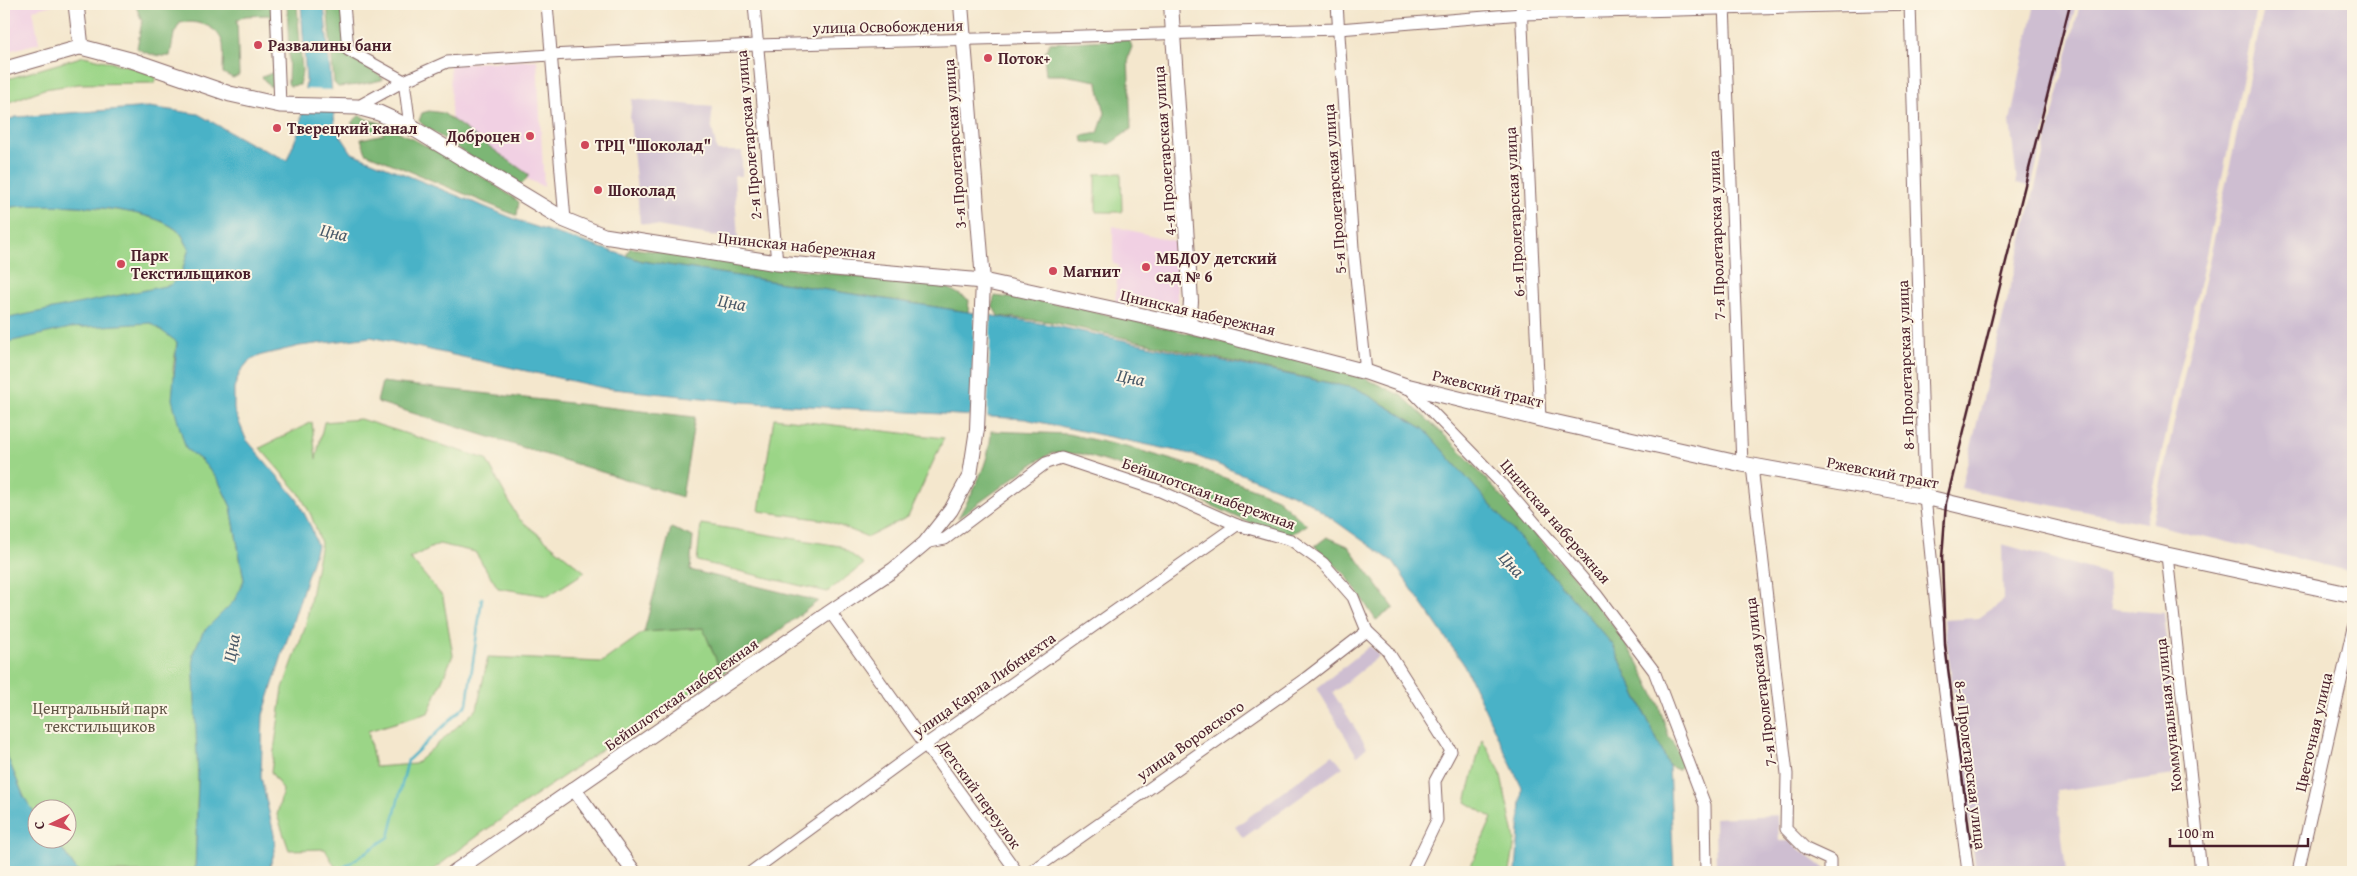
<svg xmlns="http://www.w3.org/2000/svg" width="2357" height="876" font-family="'Gentium Book Plus',serif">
<rect width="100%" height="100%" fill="#fcf5e5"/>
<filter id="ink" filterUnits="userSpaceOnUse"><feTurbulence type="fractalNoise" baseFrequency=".02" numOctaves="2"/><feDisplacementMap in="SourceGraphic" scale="10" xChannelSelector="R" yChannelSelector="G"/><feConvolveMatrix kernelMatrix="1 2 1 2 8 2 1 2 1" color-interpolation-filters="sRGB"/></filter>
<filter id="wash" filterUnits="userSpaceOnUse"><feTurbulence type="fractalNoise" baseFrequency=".0096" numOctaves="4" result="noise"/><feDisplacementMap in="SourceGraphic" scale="20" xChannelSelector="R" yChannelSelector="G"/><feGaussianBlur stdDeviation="1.12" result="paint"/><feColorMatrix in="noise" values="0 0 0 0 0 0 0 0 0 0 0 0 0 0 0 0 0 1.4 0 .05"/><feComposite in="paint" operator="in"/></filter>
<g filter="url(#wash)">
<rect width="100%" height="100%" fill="#f4e7cd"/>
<g fill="#f1d0e3">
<path d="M4,4H56L33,10L39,43L8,51L4,36Z"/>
<path d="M537,60L544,187L452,142L450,64Z"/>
<path d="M1113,226L1174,241L1178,309L1162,310L1115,303L1118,265L1113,264Z"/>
</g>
<g fill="#cebed1">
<path d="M2035,4H2076L2031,187L2017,183L2010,121Z"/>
<path d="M2080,4H2258L2205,259L2146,523L1961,488Z"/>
<path d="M2265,4H2353V572L2152,524Z"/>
<path d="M632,99L713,107L711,123L717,151H742V176H734L738,240L640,223L630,118Z"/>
<path d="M2002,544L2108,574L2111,609L2164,613L2181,774L2057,791L2066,872H1976L1944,620L1979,618L2003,601Z"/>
<path d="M1370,646L1379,656L1333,693L1367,747L1357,756L1317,688Z"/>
<path d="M1333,755L1343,767L1243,838L1235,827Z"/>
<path d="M1778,815L1779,841H1789L1825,869V872H1716L1715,818Z"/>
</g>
<g fill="#9bd587" stroke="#727a59">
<path d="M84,56L132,67L156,76L155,83L79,84L44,89L4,104V80Z"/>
<path d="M1121,173L1122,212H1096V174Z"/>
<path d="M34,204C72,206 155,206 181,234C184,238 186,244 189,248L177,289V342L173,369L186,449L201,460L218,480L231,507L244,580L234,601L203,632L195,872H78L55,839L68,838V808H38L37,816L24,797L4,749V208Z"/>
<path d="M774,418L944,438L908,517L868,537L825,520L759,511Z"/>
<path d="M360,419L486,459L518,518L585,572L548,596L498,588L475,552L439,544L410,558L443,597L453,655L428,713L368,731L375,767L415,764L477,709L488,657L602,662L644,632L703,628L722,674L633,728L483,832L430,872H338L325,849L289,850L277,815L283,790L271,772L283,688L305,628L321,543L311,515L299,493L260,448L312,422L316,459L324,422Z"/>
<path d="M701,524L840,546L864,564L827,592L697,561Z"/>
<path d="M1482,739L1500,771L1515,840L1510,872H1468L1492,818L1466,802Z"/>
</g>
<g fill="#7cb674" stroke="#636a50">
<path d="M135,4H236L237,6L260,7L275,4V86H269L262,77L272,73L274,68L271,18L269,15L245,16L237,20L239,75L233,78L223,73C223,64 224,53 223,44C218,25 196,20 180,23L174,34L170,56C161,57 144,54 137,48L142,21Z"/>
<path d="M287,4H297L302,71L300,85L290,86L288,83L289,55Z"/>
<path d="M327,4H340L351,57L382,77V80L359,85L338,87L334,83Z"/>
<path d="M1129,39L1132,47L1128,57L1131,129L1110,144L1083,142L1082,136L1098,133L1105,113L1097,81L1063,75H1046L1044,54L1050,43Z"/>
<path d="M429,111L443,113L529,175L523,183L514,185L423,125L419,121L422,113Z"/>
<path d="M360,115C368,122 379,121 388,126C433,150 479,171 519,202L517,215H515L366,153L361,139L384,134L381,131L364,132L351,123Z"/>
<path d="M630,248L948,288L969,300L968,312L642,261L626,256Z"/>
<path d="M995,296L1066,305L1208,338L1261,353L1283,356L1367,379L1402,396L1457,447L1582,586L1610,622L1638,662L1658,703L1669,737L1674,743L1683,765L1678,770L1669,766L1613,645L1424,429L1358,389L1051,322L998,316L992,305Z"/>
<path d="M382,382L695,417L682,497L377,402Z"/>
<path d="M991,431L1068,434L1135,449L1196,467L1275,497L1307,525L1288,536L1252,524L1137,471L1082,454L1052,453L1037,461L958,518C973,491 990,463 991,431Z"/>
<path d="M671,528L693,537L690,570L818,601L722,674L703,628L644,632Z"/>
<path d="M1327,537L1348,546L1394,608L1376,620L1346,575L1315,546Z"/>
</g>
<g fill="#49b2c7" stroke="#4a6879">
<path d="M301,4H324L335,127L352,153L527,224L642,261L1051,325L1358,389L1424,429L1613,645L1669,766L1674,872H1516L1522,788L1463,663L1393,562L1304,499L1191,454L1025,419L741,402L604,388L371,337L300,346L262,355L249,361L240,372L234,388V410L246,439L297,499L312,529L317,546L263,715L261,777L274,834L275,851L268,872H195L198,781L193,653L203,632L234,601L244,580L231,507L218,480L201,460L186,449L178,422L172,399L177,342L151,323L70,328L4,343V319L170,285L181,275L189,248C186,244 184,238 181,234C154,204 42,202 4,208V121L16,117L149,107L198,114L249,143L287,160L300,128L306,80Z"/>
<path d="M4,749L24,797L37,816L38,838L55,839L78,872H4Z"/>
</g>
<g fill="#f4e7cd">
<path d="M303,89L334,90L336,108L301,105Z"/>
<path d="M975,313L991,315L987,419L971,418Z"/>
</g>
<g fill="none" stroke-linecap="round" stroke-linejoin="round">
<path stroke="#49b2c7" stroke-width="2.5" d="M332,872L341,869L389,837L408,760L467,704L482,598"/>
</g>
</g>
<g filter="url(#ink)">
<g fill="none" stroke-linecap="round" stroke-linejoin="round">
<g stroke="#866564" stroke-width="13">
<g id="minor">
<path d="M276,4L280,105"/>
<path d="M344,4L348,50L404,81L409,119L416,130"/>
<path d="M547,4L565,220"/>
<path d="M754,4L777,263"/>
<path d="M1337,4L1353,248L1366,372"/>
<path d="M1521,4L1540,419"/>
<path d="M1724,4L1742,464"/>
<path d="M1910,4L1925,497L1943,677L1968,872"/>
<path d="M357,107L404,81L447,62L550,55L756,45L1339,29L1522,14L1914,4"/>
<path d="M1408,387L1499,481L1596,594L1654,671L1705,805L1706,872"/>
<path d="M1752,466L1787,774L1786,829L1806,849L1830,860V872"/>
<path d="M925,543L945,539L1046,463L1061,458L1160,491L1237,525L1291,540L1323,563L1353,597L1367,631L1387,650L1451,751L1435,781L1437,820L1412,872"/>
<path d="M2167,555L2201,872"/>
<path d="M830,612L1017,872"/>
<path d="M751,872L925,745L1237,525"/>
<path d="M1031,872L1306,678L1367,631"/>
<path d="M2298,872L2353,628"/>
</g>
</g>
<g stroke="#866564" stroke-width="16">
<g id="tertiary">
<path d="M1171,4L1191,301L1189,326"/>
<path d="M4,69L81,47"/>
<path d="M574,789L634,872"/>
<path d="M454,872L830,612L893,570L925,543L951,510L970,475L977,429L983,281L961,4"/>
</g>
</g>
<g stroke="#866564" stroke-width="17">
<path id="secondary" d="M76,4L81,47L134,61L230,94L280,105L357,107L379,113L416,130L565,220L604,236L777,263L983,281L1189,326L1366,372L1406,386L1540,419L1742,464L1925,497L2167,555L2353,595"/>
</g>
<use href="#minor" stroke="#fff" stroke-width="11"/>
<use href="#tertiary" stroke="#fff" stroke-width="14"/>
<use href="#secondary" stroke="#fff" stroke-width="15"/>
<path stroke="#4a1f2b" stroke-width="2.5" d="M1971,845L1945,645L1942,558L1946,503L2070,4"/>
</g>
</g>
<g fill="#d1495b" stroke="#fcf5e5" stroke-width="2">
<circle cx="258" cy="45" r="5"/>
<circle cx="988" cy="58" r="5"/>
<circle cx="277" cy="128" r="5"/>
<circle cx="530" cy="136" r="5"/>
<circle cx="585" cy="145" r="5"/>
<circle cx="598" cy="190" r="5"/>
<circle cx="121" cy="264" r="5"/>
<circle cx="1146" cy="267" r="5"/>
<circle cx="1053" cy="271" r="5"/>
</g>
<g text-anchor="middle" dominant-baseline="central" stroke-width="4" stroke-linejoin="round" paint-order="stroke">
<g font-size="16" fill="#4a1f2b" stroke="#fcf5e5">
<text transform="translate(888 26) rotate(-1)">улица Освобождения</text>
<text transform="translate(748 135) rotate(-95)">2-я Пролетарская улица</text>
<text transform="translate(954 144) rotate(-94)">3-я Пролетарская улица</text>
<text transform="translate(1164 151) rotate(-94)">4-я Пролетарская улица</text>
<text transform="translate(1334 189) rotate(-94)">5-я Пролетарская улица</text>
<text transform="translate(1514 212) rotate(-93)">6-я Пролетарская улица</text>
<text transform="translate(1716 235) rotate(-92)">7-я Пролетарская улица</text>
<text transform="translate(797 245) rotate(6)">Цнинская набережная</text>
<text transform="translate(1198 312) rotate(13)">Цнинская набережная</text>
<text transform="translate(1905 365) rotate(-92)">8-я Пролетарская улица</text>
<text transform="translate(1488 388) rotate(14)">Ржевский тракт</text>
<text transform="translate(1883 472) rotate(11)">Ржевский тракт</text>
<text transform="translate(1209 493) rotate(20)">Бейшлотская набережная</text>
<text transform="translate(1556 521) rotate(49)">Цнинская набережная</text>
<text transform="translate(1760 682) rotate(-97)">7-я Пролетарская улица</text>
<text transform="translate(984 684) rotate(-35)">улица Карла Либкнехта</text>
<text transform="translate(681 694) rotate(-35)">Бейшлотская набережная</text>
<text transform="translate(2168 715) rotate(-96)">Коммунальная улица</text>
<text transform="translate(2313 732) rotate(-77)">Цветочная улица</text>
<text transform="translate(1190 740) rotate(-35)">улица Воровского</text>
<text transform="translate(1971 765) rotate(83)">8-я Пролетарская улица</text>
<text transform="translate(980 794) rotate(54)">Детский переулок</text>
</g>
<g font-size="16" font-weight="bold" fill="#4a1f2b" stroke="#fcf5e5" text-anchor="start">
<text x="268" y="45">Развалины бани</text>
<text x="998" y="58">Поток+</text>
<text x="287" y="128">Тверецкий канал</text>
<text x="520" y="136" text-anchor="end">Доброцен</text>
<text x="595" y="145">ТРЦ "Шоколад"</text>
<text x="608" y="190">Шоколад</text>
<text x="131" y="255">Парк<tspan x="131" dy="18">Текстильщиков</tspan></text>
<text x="1156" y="258">МБДОУ детский<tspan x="1156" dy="18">сад № 6</tspan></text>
<text x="1063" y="271">Магнит</text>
</g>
<g font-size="16" fill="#625647" stroke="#fcf5e5">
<text x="100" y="708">Центральный парк<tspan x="100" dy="18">текстильщиков</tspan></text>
</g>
<g font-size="18" font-style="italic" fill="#4a5a69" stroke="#fcf5e5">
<text transform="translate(334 232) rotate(13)">Цна</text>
<text transform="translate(732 302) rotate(10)">Цна</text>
<text transform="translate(1131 377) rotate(11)">Цна</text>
<text transform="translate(1512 564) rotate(48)">Цна</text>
<text transform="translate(231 648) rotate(-80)">Цна</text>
</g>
</g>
<rect width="2357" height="876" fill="none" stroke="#fcf5e5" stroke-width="20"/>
<g transform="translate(52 824) rotate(265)"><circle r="24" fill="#fcf5e5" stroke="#b59f9b"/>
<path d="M0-4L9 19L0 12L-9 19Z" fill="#d1495b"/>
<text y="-8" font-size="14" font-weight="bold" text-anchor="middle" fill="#4a1f2b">С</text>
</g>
<path d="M2170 838v8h138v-8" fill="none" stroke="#4a1f2b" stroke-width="2.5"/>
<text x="2177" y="838" font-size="15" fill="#4a1f2b" stroke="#fcf5e5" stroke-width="4" paint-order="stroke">100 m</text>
</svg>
